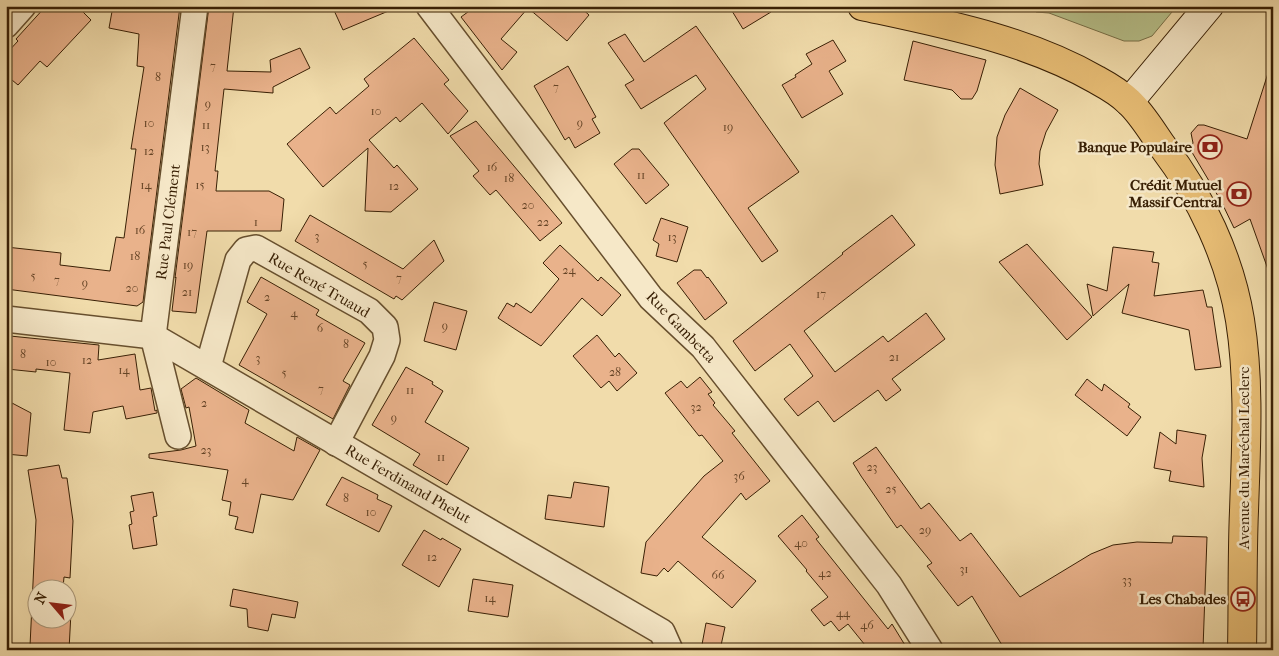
<svg xmlns="http://www.w3.org/2000/svg" width="1279" height="656" font-family="'IM FELL French Canon',serif">
<rect width="100%" height="100%" fill="#f1dcab"/>
<filter id="stains"><feTurbulence type="fractalNoise" baseFrequency=".004" numOctaves="4"/><feColorMatrix values="0 0 0 0 .2 0 0 0 0 .09 0 0 0 0 .02 0 0 0 .5 -.17"/></filter>
<radialGradient id="worn" r=".72"><stop offset=".6" stop-color="#630" stop-opacity="0"/><stop offset="1" stop-color="#630" stop-opacity=".3"/></radialGradient>
<path fill="#b7c18b" stroke="#787048" d="M1034,6H1177L1152,36L1139,41H1124L1049,13L1036,12Z"/>
<g fill="#e9b28b" stroke="#392005">
<path d="M46,6H77L91,20L47,67L40,61L18,85L6,75V54L18,41L16,39Z"/>
<path d="M113,6H180L143,302L137,306L6,289V247L61,253L60,265L110,271L116,237L124,238L136,149H131L144,67L137,66L139,34L109,28Z"/>
<path d="M209,6H234L227,71L271,72L270,60L300,48L310,68L273,87V93L224,89L215,171H218L216,191H269L284,199L281,231H207L196,313L172,311L176,277L175,278Z"/>
<path d="M332,6H398V7L343,30Z"/>
<path d="M476,6H579L589,15L567,41L528,8L501,39L517,52L502,70L461,17Z"/>
<path d="M729,6H744L771,12L743,29Z"/>
<path d="M696,26L799,172L748,208L778,251L762,262L664,123L706,89L696,75L641,109L625,85L634,80L608,43L625,34L644,62Z"/>
<path d="M414,38L449,80L444,84L468,111L448,134L422,103L400,122L396,117L369,140L394,168L397,165L418,189L391,212L365,211L368,148L323,187L287,144L330,107L336,114L369,86L364,79Z"/>
<path d="M833,40L846,61L829,71L843,94L802,118L782,85L796,77L795,75L812,64L806,54Z"/>
<path d="M913,41L986,60L977,91L972,99H961L952,90L904,80Z"/>
<path d="M568,66L596,117L592,119L600,133L575,148L569,137L565,140L534,86Z"/>
<path d="M1269,70L1273,71V275H1270L1250,219L1234,228L1221,201L1190,149L1193,143L1191,133L1198,125H1204L1247,139Z"/>
<path d="M1020,88L1058,110L1046,132L1040,151L1039,164L1043,185L1000,194L995,165L997,137L1005,115Z"/>
<path d="M476,121L562,223L540,241L496,190L490,195L473,176L479,171L450,136Z"/>
<path d="M632,149H639L669,185L646,204L614,164Z"/>
<path d="M310,215L403,269L434,240L444,261L402,300L396,296L394,299L295,241Z"/>
<path d="M892,215L915,245L804,331L835,372L883,336L888,342L926,313L945,339L892,379L901,390L886,401L878,390L834,422L818,401L798,416L784,399L813,376L790,344L755,371L733,341L843,254L842,253Z"/>
<path d="M661,218L688,227L677,262L656,256L659,244L653,240Z"/>
<path d="M1027,244L1092,317L1067,340L999,262Z"/>
<path d="M560,245L598,281L601,277L621,295L602,316L582,298L541,346L498,318L507,303L514,307L516,303L531,313L559,279L543,263Z"/>
<path d="M1113,247L1154,252L1152,262L1159,263L1154,296L1203,290L1207,307H1212L1221,367L1195,370L1189,330L1122,313L1129,284L1093,316L1087,284L1107,291Z"/>
<path d="M694,270H701L707,278L708,277L727,303L705,320L677,283Z"/>
<path d="M261,277L319,310L316,315L365,343L343,381L350,385L333,419L239,365L267,314L247,302Z"/>
<path d="M434,302L467,311L456,350L424,341Z"/>
<path d="M597,335L615,357L619,353L637,373L617,391L609,381L601,388L573,356Z"/>
<path d="M10,336L99,345L98,360L135,354L140,390L151,388L155,411L157,410V413L126,419L123,406L93,412L90,433L64,430L70,373L36,369V372L7,369Z"/>
<path d="M406,367L433,382L432,384L443,391L425,422L469,448L447,485L413,465L420,454L372,425Z"/>
<path d="M700,377L712,392L708,394L715,403L713,405L735,431L732,433L770,481L746,500L741,493L702,537L756,581L732,608L678,561L668,572L664,568L657,576L641,573L646,542L704,476L723,461L702,435L699,436L665,393L681,381L687,388Z"/>
<path d="M196,378L249,410L245,423L294,451L297,437L320,450L293,500L261,494L253,533L235,529L238,517L229,515L231,502L222,500L228,470L149,458V454L181,450L196,446L189,407L186,408L181,389Z"/>
<path d="M1087,379L1102,391L1104,384L1130,404L1128,407L1141,417L1127,436L1075,395Z"/>
<path d="M12,403L31,413L27,456L6,454V411H11Z"/>
<path d="M1177,430L1206,435L1202,458L1204,487L1169,481L1171,471L1154,468L1160,432L1176,444Z"/>
<path d="M876,447L921,509L929,503L960,541L971,533L1020,597L1091,554L1113,545L1137,542L1172,543L1173,536L1207,537L1203,649L1005,650L972,596L958,606L927,566L932,563L901,525L897,528L861,476L853,463Z"/>
<path d="M59,465L62,478H67L73,521L70,578L64,577L63,588H38V618H68V612H71L69,650H33L34,647L30,646L36,520L28,470Z"/>
<path d="M342,477L378,495L377,499L392,506L379,532L326,505Z"/>
<path d="M574,482L609,487L604,527L545,519L548,495L571,498Z"/>
<path d="M153,492L157,516L153,517L157,545L133,549L129,525L132,524L130,512L134,511L131,496Z"/>
<path d="M802,515L819,537L816,539L888,629L892,624L908,650H869L848,624L839,631L831,621L824,626L811,610L828,597L806,571L807,570L778,536Z"/>
<path d="M424,530L441,540L442,538L461,549L439,587L402,565Z"/>
<path d="M473,579L513,585L508,617L468,611Z"/>
<path d="M233,589L298,602L295,618L272,614L268,631L248,627L247,609L230,606Z"/>
<path d="M706,623L725,627L720,650H701Z"/>
</g>
<g fill="none" stroke-linecap="round" stroke-linejoin="round">
<g stroke="#674f2e" stroke-width="28">
<g id="street">
<path d="M429,6L651,298L703,347L889,585L930,650"/>
<path d="M6,25L23,6"/>
<path d="M6,319L153,336L662,632L670,650"/>
<path d="M208,367L238,260L246,250L256,248L369,311L385,327L387,340L382,356L336,443"/>
<path d="M178,436L153,336L195,6"/>
</g>
</g>
<g stroke="#392005" stroke-width="30">
<path id="secondary" d="M1129,102L1209,6"/>
</g>
<g stroke="#392005" stroke-width="30">
<path id="primary" d="M862,6C941,23 1026,39 1097,80C1108,86 1120,93 1129,102C1142,114 1153,133 1163,147C1201,197 1230,258 1240,320C1250,383 1246,447 1244,511C1242,557 1243,603 1242,650"/>
</g>
<use href="#street" stroke="#f6e8c8" stroke-width="25"/>
<use href="#secondary" stroke="#f6e8c8" stroke-width="28"/>
<use href="#primary" stroke="#e8be76" stroke-width="28"/>
</g>
<defs>
<g id="bank-ring" transform="scale(1.25)"><circle r="9.5" fill="#f6e8c8" stroke="#8f2418" stroke-width="1.5"/><path d="M-6-4H6V4H-6ZM0-2.3a2.3 2.3 0 1 0 0 4.6a2.3 2.3 0 1 0 0-4.6Z" fill="#8f2418"/></g>
<g id="bus-ring" transform="scale(1.25)"><circle r="9.5" fill="#f6e8c8" stroke="#8f2418" stroke-width="1.5"/><path d="M-5-6H5V4H4V6H2V4H-2V6H-4V4H-5ZM-3.5-4V0h7V-4ZM-3.5 1.2v1.5H-2V1.2ZM2 1.2v1.5H3.5V1.2Z" fill="#8f2418"/></g>
</defs>
<g fill-rule="evenodd">
<use href="#bank-ring" x="1210" y="147"/>
<use href="#bank-ring" x="1239" y="194"/>
<use href="#bus-ring" x="1243" y="599"/>
</g>
<g text-anchor="middle" dominant-baseline="central" stroke-width="5" stroke-linejoin="round" paint-order="stroke">
<g font-size="12" fill="#654426">
<text x="213" y="66">7</text>
<text x="158" y="77">8</text>
<text x="556" y="87">7</text>
<text x="208" y="104">9</text>
<text x="376" y="111">10</text>
<text x="149" y="123">10</text>
<text x="580" y="123">9</text>
<text x="206" y="125">11</text>
<text x="728" y="127">19</text>
<text x="205" y="147">13</text>
<text x="149" y="151">12</text>
<text x="492" y="167">16</text>
<text x="641" y="175">11</text>
<text x="509" y="178">18</text>
<text x="146" y="185">14</text>
<text x="200" y="185">15</text>
<text x="394" y="186">12</text>
<text x="528" y="205">20</text>
<text x="256" y="222">1</text>
<text x="543" y="222">22</text>
<text x="140" y="230">16</text>
<text x="192" y="232">17</text>
<text x="317" y="236">3</text>
<text x="672" y="237">13</text>
<text x="135" y="256">18</text>
<text x="365" y="264">5</text>
<text x="188" y="265">19</text>
<text x="569" y="270">24</text>
<text x="33" y="276">5</text>
<text x="399" y="278">7</text>
<text x="57" y="280">7</text>
<text x="85" y="283">9</text>
<text x="132" y="288">20</text>
<text x="187" y="292">21</text>
<text x="821" y="294">17</text>
<text x="267" y="297">2</text>
<text x="294" y="313">4</text>
<text x="445" y="326">9</text>
<text x="320" y="328">6</text>
<text x="346" y="344">8</text>
<text x="23" y="354">8</text>
<text x="894" y="357">21</text>
<text x="258" y="358">3</text>
<text x="87" y="360">12</text>
<text x="51" y="362">10</text>
<text x="124" y="370">14</text>
<text x="615" y="372">28</text>
<text x="284" y="373">5</text>
<text x="321" y="389">7</text>
<text x="410" y="390">11</text>
<text x="204" y="403">2</text>
<text x="696" y="407">32</text>
<text x="394" y="418">9</text>
<text x="206" y="450">23</text>
<text x="441" y="457">11</text>
<text x="872" y="467">23</text>
<text x="739" y="476">36</text>
<text x="245" y="480">4</text>
<text x="891" y="489">25</text>
<text x="346" y="498">8</text>
<text x="371" y="512">10</text>
<text x="925" y="530">29</text>
<text x="801" y="543">40</text>
<text x="432" y="557">12</text>
<text x="964" y="569">31</text>
<text x="825" y="573">42</text>
<text x="718" y="575">66</text>
<text x="1127" y="580">33</text>
<text x="490" y="598">14</text>
<text x="843" y="613">44</text>
<text x="867" y="625">46</text>
</g>
<g font-size="15" font-weight="bold" fill="#392005" stroke="#f6e8c8" text-anchor="end">
<text x="1192" y="147">Banque Populaire</text>
<text x="1222" y="185">Crédit Mutuel<tspan x="1222" dy="17">Massif Central</tspan></text>
<text x="1226" y="599">Les Chabades</text>
</g>
<g font-size="15" fill="#392005" stroke="#f6e8c8">
<text transform="translate(168 222) rotate(-83)">Rue Paul Clément</text>
<text transform="translate(319 285) rotate(30)">Rue René Truaud</text>
<text transform="translate(681 327) rotate(46)">Rue Gambetta</text>
<text transform="translate(1244 458) rotate(-90)">Avenue du Maréchal Leclerc</text>
<text transform="translate(408 484) rotate(30)">Rue Ferdinand Phelut</text>
</g>
</g>
<rect width="1279" height="656" fill="none" stroke="#f1dcab" stroke-width="25"/>
<rect x="8" y="8" width="1264" height="641" fill="none" stroke="#392005" stroke-width="2.5"/>
<rect x="12" y="12" width="1254" height="631" fill="none" stroke="#392005"/>
<g transform="translate(52 604) rotate(298)"><circle r="24" fill="#f6e8c8" stroke="#aa987a"/>
<path d="M0-4L9 19L0 12L-9 19Z" fill="#8f2418"/>
<text y="-8" font-size="14" font-weight="bold" text-anchor="middle" fill="#392005">N</text>
</g>
<rect width="100%" height="100%" filter="url(#stains)"/>
<rect width="100%" height="100%" fill="url(#worn)"/>
</svg>
